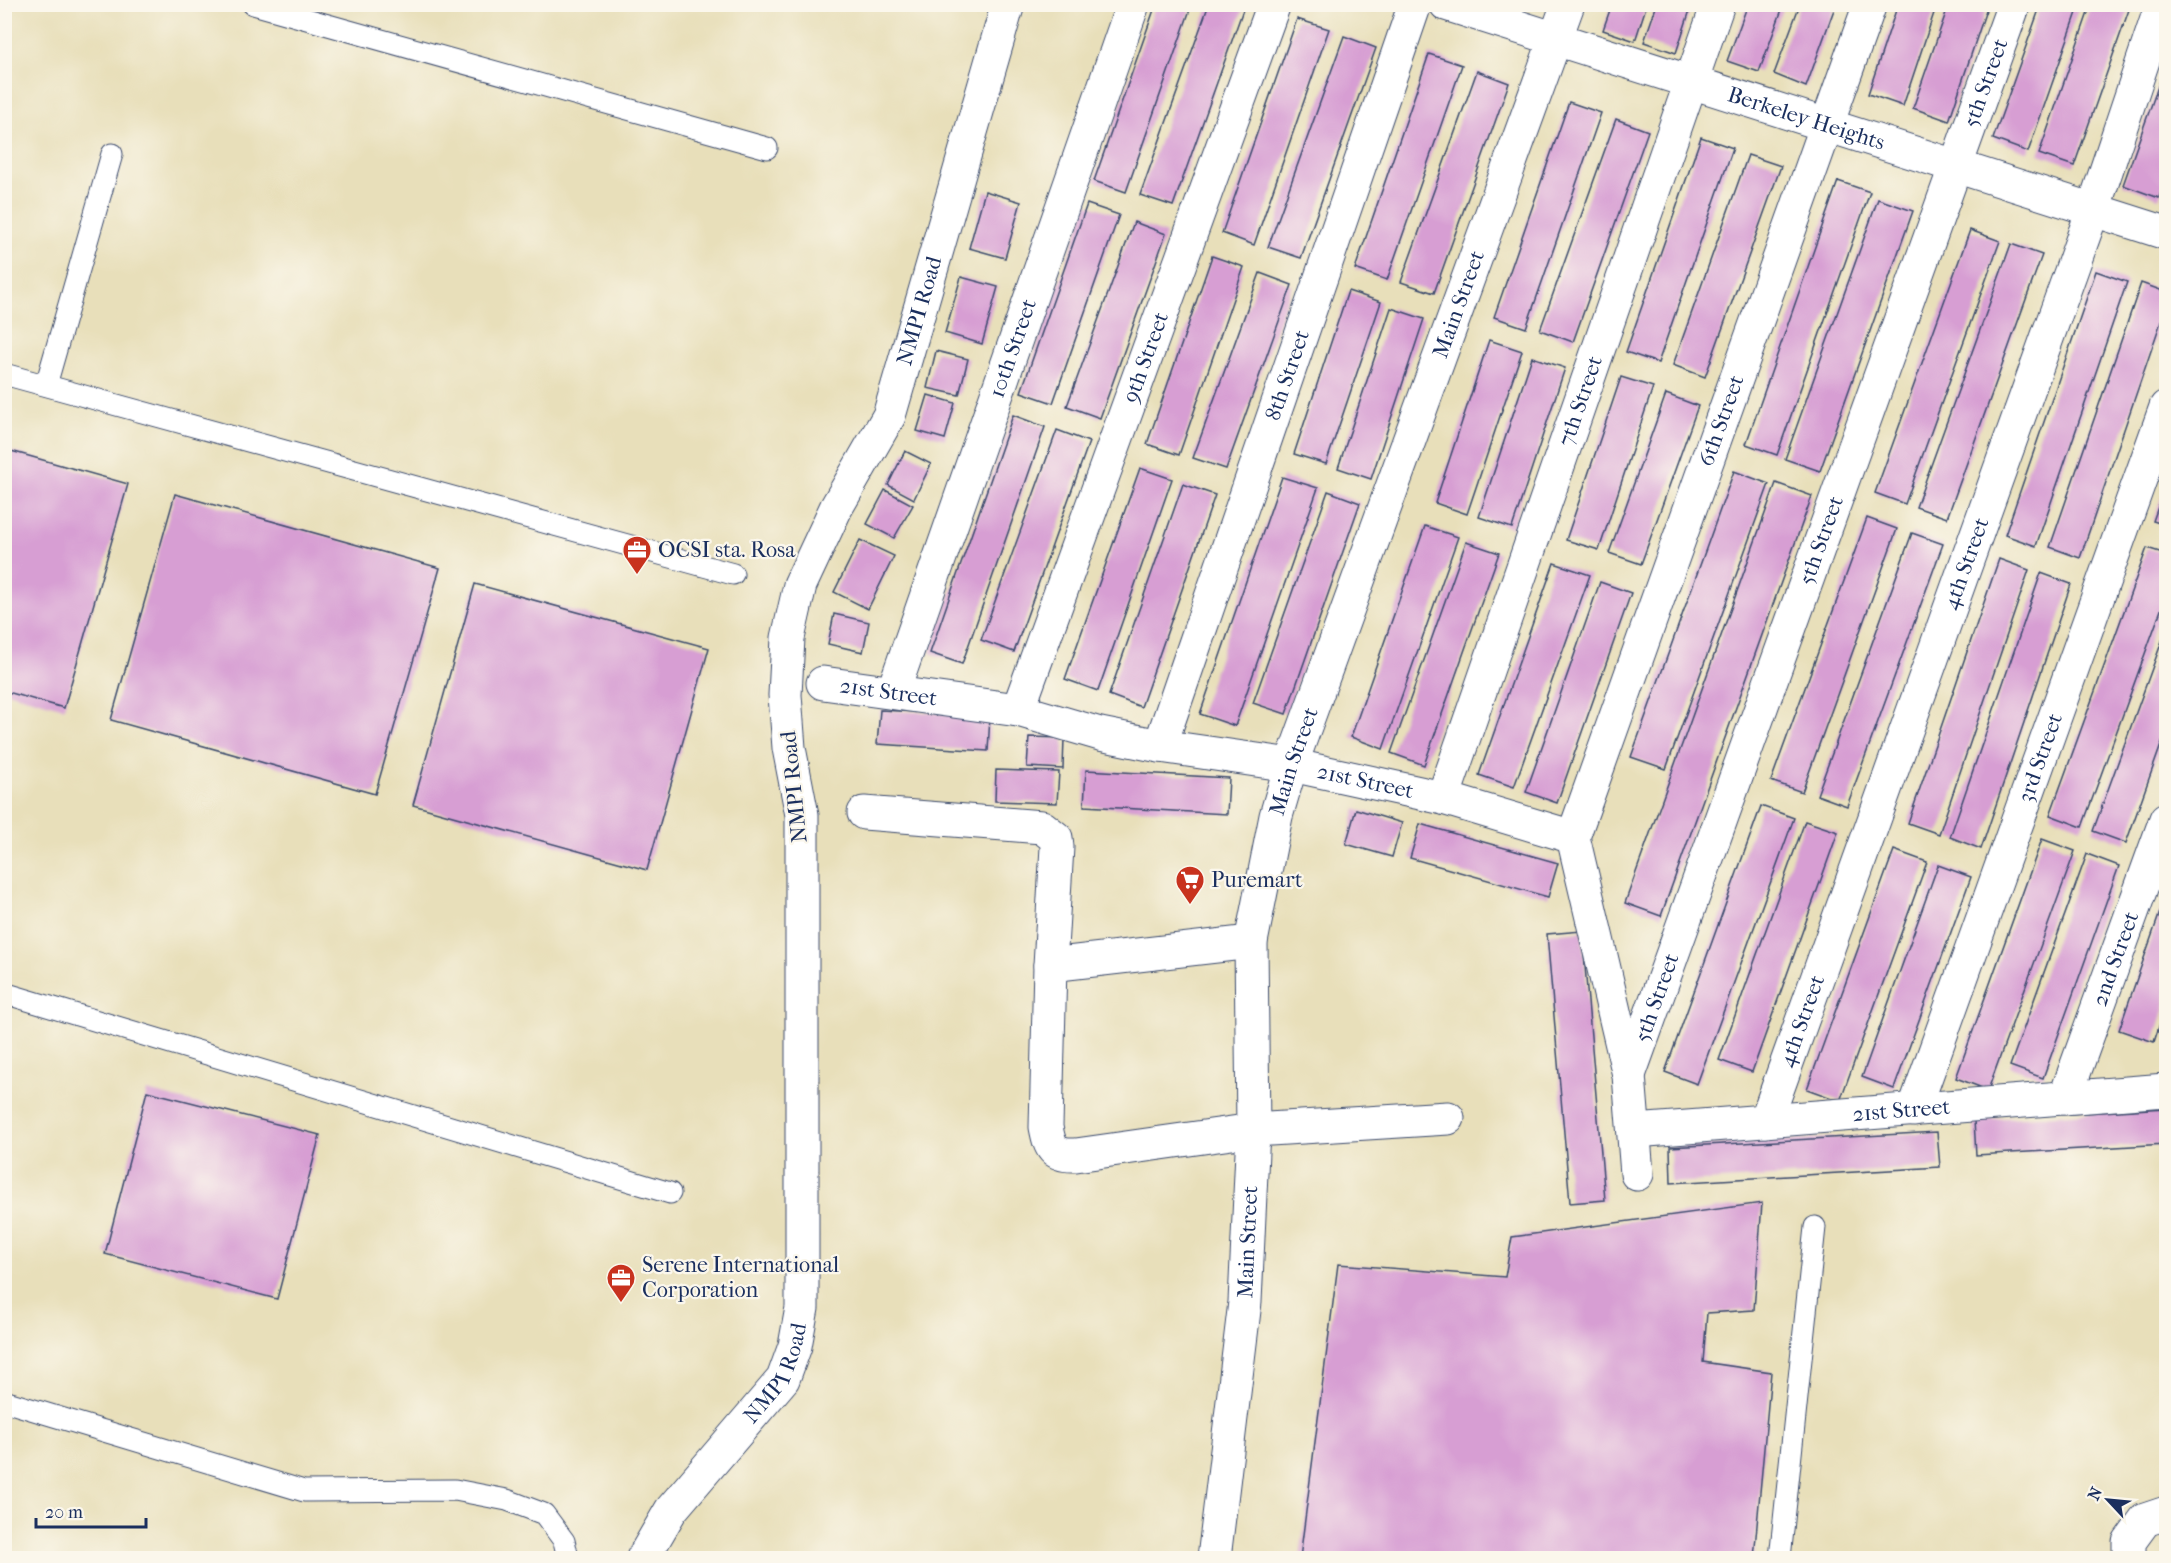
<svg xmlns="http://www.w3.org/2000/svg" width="2171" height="1563" font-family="'IM FELL French Canon',serif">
<rect width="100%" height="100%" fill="#fbf7ec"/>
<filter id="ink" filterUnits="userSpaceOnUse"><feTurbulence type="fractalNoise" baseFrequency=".0167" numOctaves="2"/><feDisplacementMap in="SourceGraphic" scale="12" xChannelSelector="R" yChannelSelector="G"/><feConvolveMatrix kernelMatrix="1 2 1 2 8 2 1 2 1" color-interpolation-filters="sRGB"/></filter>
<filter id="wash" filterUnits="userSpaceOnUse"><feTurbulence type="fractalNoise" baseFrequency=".008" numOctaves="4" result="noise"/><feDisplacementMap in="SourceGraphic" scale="24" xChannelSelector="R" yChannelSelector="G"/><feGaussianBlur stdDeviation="1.35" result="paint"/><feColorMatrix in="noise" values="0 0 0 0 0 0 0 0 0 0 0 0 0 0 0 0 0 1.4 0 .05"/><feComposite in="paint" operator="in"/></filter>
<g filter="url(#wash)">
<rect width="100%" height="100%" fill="#e8dfba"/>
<g id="blocks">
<g fill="#d79ed3">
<path d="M1156,4H1192L1126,192L1094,181Z"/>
<path d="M1209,4H1245L1173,206L1140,195Z"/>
<path d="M1612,4H1647L1635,41L1603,30Z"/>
<path d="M1657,4H1692L1676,53L1644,42Z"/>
<path d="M1748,4H1784L1759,72L1727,61Z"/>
<path d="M1800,4H1836L1806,87L1774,74Z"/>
<path d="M1898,4H1937L1903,106L1868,94Z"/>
<path d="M1949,4H1988L1949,121L1913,108Z"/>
<path d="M2041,4H2080L2028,152L1993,139Z"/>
<path d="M2091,4H2131L2074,166L2039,154Z"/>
<path d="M1297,19L1329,29L1254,245L1222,233Z"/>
<path d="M1344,36L1376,48L1301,258L1268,247Z"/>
<path d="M1429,54L1462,65L1387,280L1355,269Z"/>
<path d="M2166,64V177L2159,198L2123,185Z"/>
<path d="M1477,71L1509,83L1434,293L1401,282Z"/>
<path d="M1569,102L1601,113L1526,328L1494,317Z"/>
<path d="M1616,119L1648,131L1573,342L1540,330Z"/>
<path d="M1701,137L1733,148L1658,363L1626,352Z"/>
<path d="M1748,155L1781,166L1705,377L1673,365Z"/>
<path d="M1838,181L1870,192L1777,455L1746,444Z"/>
<path d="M985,191L1021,202L1005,258L969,248Z"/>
<path d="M1878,199L1913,211L1820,471L1785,459Z"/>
<path d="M1087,204L1119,215L1053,403L1021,392Z"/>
<path d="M1134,222L1166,234L1100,418L1067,406Z"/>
<path d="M1970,230L2000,241L1905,504L1875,493Z"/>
<path d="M2011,244L2042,255L1947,518L1916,507Z"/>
<path d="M1212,256L1244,267L1179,455L1147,444Z"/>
<path d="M2096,271L2127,282L2036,546L2005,535Z"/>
<path d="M1260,273L1292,285L1226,469L1193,458Z"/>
<path d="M961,277L998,287L982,344L945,333Z"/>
<path d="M2141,283L2166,292V307L2080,558L2050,547Z"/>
<path d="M1348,291L1381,302L1326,464L1294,454Z"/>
<path d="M1391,308L1424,319L1371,479L1338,468Z"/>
<path d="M1489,340L1522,351L1467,514L1435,503Z"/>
<path d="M936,351L968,359L959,395L927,388Z"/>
<path d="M1532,357L1565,368L1512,528L1479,517Z"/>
<path d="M1621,377L1653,387L1599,550L1566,540Z"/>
<path d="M1666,394L1698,406L1641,564L1609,553Z"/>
<path d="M928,395L955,403L945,439L917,431Z"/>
<path d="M1013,415L1045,427L962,664L930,653Z"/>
<path d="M1057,430L1089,442L1014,652L981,640Z"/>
<path d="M4,449L128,484L64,708L4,691Z"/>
<path d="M905,451L931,464L914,499L888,485Z"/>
<path d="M1140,468L1172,479L1098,691L1065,679Z"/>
<path d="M1734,471L1769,484L1666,769L1631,757Z"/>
<path d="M1282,477L1318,488L1235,726L1200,714Z"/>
<path d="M1776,483L1812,496L1661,916L1625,903Z"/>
<path d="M1183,484L1215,495L1141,707L1109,695Z"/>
<path d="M2166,485V525L2153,521Z"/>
<path d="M885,490L913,505L894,538L867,524Z"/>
<path d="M1328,491L1360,503L1286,714L1253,703Z"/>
<path d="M175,494L440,568L375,794L111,720Z"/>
<path d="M1867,518L1897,529L1802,792L1771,781Z"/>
<path d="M1425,526L1458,537L1383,749L1351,737Z"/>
<path d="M1912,533L1943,544L1847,806L1817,795Z"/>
<path d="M860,540L894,556L868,609L834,592Z"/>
<path d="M1466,542L1499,553L1424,765L1391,753Z"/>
<path d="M2147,548L2166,554V596L2082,827L2050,815Z"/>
<path d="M1999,559L2029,570L1939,834L1908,823Z"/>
<path d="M1554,563L1590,575L1514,787L1479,775Z"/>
<path d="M2041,573L2071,584L1981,849L1950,837Z"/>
<path d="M1600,582L1631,593L1557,803L1526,792Z"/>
<path d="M475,584L709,648L647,870L413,805Z"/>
<path d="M834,614L869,622L863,652L828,644Z"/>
<path d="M2166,630V731L2126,843L2093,831Z"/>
<path d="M880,710L990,716L988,751L877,744Z"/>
<path d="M1029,737L1064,738L1063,769L1027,767Z"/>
<path d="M996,770L1059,772L1057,803L995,801Z"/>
<path d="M1086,770L1229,778L1227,814L1084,806Z"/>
<path d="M1761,806L1794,818L1697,1084L1665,1072Z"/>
<path d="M1356,809L1402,823L1392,857L1346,844Z"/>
<path d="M1805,821L1838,832L1752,1072L1719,1060Z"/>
<path d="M1420,824L1558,863L1548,897L1410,858Z"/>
<path d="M2042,839L2075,851L1988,1090L1956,1078Z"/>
<path d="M1894,850L1927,862L1840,1101L1807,1089Z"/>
<path d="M2087,854L2119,866L2043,1078L2010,1066Z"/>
<path d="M1938,865L1971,877L1894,1089L1862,1077Z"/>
<path d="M2166,895V1005L2154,1042L2119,1030Z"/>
<path d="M1582,931L1605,1200L1570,1203L1547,934Z"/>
<path d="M147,1091L320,1135L277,1299L105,1254Z"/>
<path d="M2166,1108V1144L1976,1155L1974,1120Z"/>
<path d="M1937,1132L1940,1167L1671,1183L1670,1147Z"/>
<path d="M1762,1203L1754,1310L1707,1313L1703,1362L1771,1372L1754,1558H1300L1338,1264L1505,1277L1512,1237Z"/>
</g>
</g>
</g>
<g filter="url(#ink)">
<use href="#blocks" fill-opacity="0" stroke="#3a496c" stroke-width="1.5"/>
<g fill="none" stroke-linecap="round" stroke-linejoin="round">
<g stroke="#3a496c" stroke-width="23">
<g id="lane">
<path d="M253,4L767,148"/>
<path d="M4,374L733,574"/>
<path d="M46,385L112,154"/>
<path d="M4,993L670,1193"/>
<path d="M4,1401L304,1491L455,1490L507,1500L544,1514L564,1541L568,1558"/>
<path d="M1780,1558L1815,1227"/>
</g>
</g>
<g stroke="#3a496c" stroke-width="35">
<g id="street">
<path id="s1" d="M1446,4L2166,233"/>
<path id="s2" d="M823,683L1018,710L1100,734L1160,746L1291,765L1443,798L1573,837"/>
<path id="s3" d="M893,692L1133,4"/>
<path id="s4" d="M1018,710L1274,4"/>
<path id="s5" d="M1160,746L1415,4"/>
<path id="s6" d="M1443,798L1718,4"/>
<path d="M864,813L1042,827L1056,838L1057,847L1050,965L1046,1127C1050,1148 1053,1156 1076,1155L1253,1130L1448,1118"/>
<path id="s7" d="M1573,837L1870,4"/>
<path d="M1573,837L1629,1075L1637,1174"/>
<path d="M1050,965L1251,942"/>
<path id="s8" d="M1629,1075L2014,4"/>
<path id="s9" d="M2065,1098L2166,819"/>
<path id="s10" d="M1914,1110L2166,407"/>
<path id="s11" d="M1766,1121L2093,210L2162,4"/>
<path id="s12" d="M1635,1131L2166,1090"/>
<path id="s13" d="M643,1558L671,1510L783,1379L795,1346L802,1308V815L789,748L785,695L788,638L800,585L836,508L889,416L1008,4"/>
<path id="s14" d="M1214,1558L1245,1302L1253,1130L1251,942L1276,816L1291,765L1568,4"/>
<path d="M2129,1558V1542L2145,1520L2166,1513"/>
</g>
</g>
<use href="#lane" stroke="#fff" stroke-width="21"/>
<use href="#street" stroke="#fff" stroke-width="33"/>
</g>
</g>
<defs>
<g id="office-pin" transform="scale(1.5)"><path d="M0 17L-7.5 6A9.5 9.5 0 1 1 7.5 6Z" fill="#c8321e" stroke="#fbf7ec"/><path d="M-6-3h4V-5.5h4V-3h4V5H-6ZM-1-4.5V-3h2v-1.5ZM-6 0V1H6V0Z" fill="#fff"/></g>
<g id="supermarket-pin" transform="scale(1.5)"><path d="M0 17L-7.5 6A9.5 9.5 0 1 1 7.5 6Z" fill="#c8321e" stroke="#fbf7ec"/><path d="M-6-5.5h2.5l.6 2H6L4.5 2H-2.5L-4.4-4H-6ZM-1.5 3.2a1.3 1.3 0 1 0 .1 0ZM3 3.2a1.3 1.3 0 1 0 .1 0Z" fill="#fff"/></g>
</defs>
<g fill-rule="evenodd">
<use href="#office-pin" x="637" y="550"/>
<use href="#supermarket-pin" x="1190" y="880"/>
<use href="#office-pin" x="621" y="1278"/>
</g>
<g text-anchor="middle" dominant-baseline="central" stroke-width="4.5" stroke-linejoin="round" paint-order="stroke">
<g font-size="22" fill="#1b2f5e" stroke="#fbf7ec">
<text stroke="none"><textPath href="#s8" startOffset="1054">5th Street</textPath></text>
<text stroke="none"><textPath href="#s1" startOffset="378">Berkeley Heights</textPath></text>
<text stroke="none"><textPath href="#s14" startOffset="1290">Main Street</textPath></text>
<text stroke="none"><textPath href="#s13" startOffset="1328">NMPI Road</textPath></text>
<text stroke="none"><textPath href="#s3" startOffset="364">10th Street</textPath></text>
<text stroke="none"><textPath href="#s4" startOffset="375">9th Street</textPath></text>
<text stroke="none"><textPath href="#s5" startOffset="392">8th Street</textPath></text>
<text stroke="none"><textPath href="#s6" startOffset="420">7th Street</textPath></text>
<text stroke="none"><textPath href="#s7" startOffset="442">6th Street</textPath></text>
<text stroke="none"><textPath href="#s8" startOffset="568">5th Street</textPath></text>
<text stroke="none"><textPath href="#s11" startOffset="592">4th Street</textPath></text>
<text stroke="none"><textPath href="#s2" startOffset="66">21st Street</textPath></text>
<text stroke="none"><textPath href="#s10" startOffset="374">3rd Street</textPath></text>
<text stroke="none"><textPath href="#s14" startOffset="804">Main Street</textPath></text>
<text stroke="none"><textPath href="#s2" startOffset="552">21st Street</textPath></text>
<text transform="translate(794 787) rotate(-96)">NMPI Road</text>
<text stroke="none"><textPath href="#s9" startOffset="148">2nd Street</textPath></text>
<text stroke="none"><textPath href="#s8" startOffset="82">5th Street</textPath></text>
<text stroke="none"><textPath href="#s11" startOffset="106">4th Street</textPath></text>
<text stroke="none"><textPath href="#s12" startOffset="267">21st Street</textPath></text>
<text stroke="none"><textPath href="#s14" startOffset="318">Main Street</textPath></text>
<text stroke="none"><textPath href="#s13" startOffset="230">NMPI Road</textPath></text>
</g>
<g font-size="22" fill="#1b2f5e" stroke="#fbf7ec" text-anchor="start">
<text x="658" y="550">OCSI sta. Rosa</text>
<text x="1211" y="880">Puremart</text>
<text x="642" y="1265">Serene International<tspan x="642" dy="25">Corporation</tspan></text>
</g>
</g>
<rect width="2171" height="1563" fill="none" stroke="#fbf7ec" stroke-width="24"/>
<g transform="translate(2108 1500) rotate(296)" stroke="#fbf7ec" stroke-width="4.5" paint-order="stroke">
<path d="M0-4.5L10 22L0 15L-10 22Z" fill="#1b2f5e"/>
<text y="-9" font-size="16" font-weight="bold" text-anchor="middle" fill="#1b2f5e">N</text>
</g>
<path d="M36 1518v9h110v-9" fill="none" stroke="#1b2f5e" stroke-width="3"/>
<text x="45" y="1518" font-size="18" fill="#1b2f5e" stroke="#fbf7ec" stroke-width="4.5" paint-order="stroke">20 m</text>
</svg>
